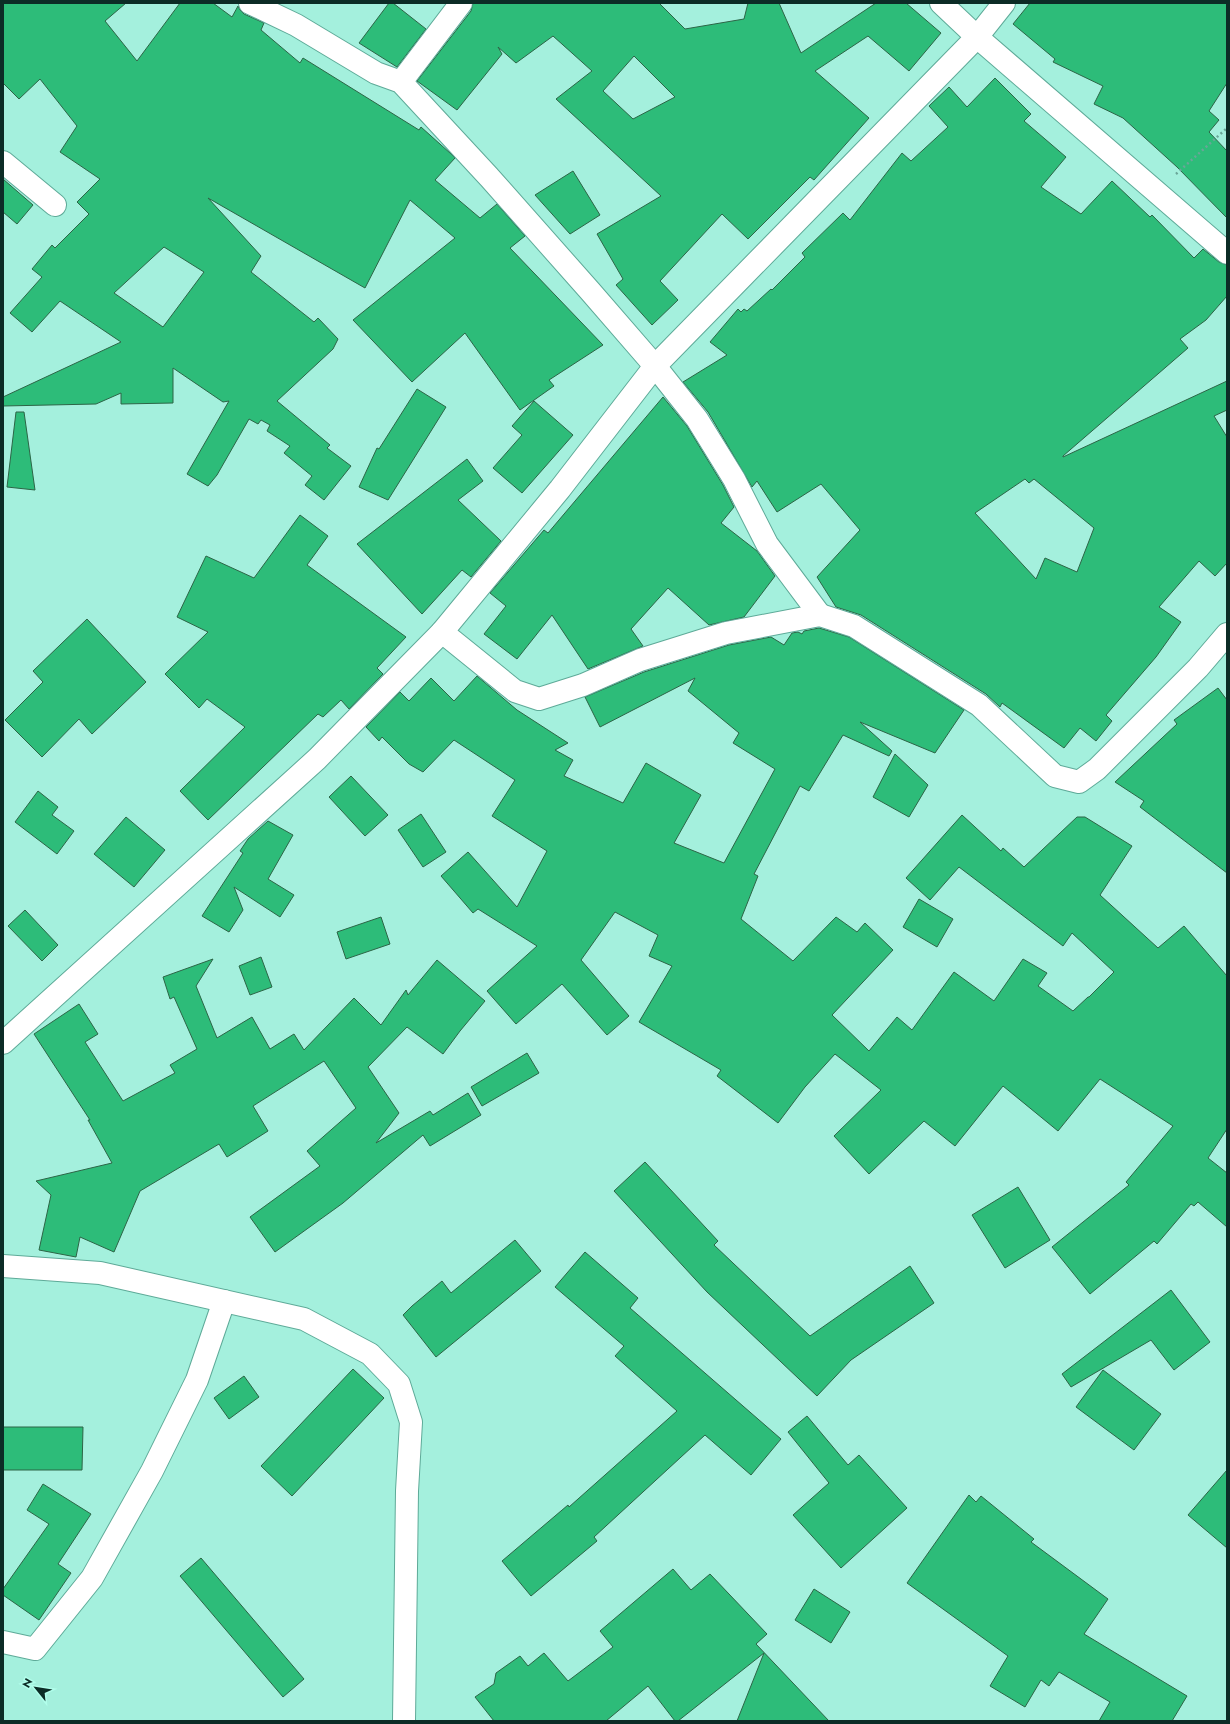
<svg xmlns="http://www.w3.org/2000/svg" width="1230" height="1724" font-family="Jost,sans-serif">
<rect width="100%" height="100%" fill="#a4f0dd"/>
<g fill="#2dbc79" stroke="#2c6546" fill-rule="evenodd">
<path d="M3,3H126L105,21L137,61L180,3H213L232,17L238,6L240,10L244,14L264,23L261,30L300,63L303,58L419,130L421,127L450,153L455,158L435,180L480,218L497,204L525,236L510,248L603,345L549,380L554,386L520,410L465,333L412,382L353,320L455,238L410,200L365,288L208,198L261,256L251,272L314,322L318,318L338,339L333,349L277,401L330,445L327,448L351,466L324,500L305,485L312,476L284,453L290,446L267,431L270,425L261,420L258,424L249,419L217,475L208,486L187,474L229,401L223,402L173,368V403L121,404V393L96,404L3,406V397L121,342L60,301L32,332L10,313L42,277L32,269L52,245L55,248L89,214L77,202L100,179L60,152L77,126L40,79L19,99L3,83ZM164,247L204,272L163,327L114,293Z"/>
<path d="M389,3H393L426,29L397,67L359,43Z"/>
<path d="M473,3H659L685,29L744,19L748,3H779L801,53L876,3H906L941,33L909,71L868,36L815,71L869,118L814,180L810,177L748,239L722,214L660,281L678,300L652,325L616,285L623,279L597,234L661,196L556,99L592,71L553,36L516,63L498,47L502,54L457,110L417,81L471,11ZM634,56L675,97L633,119L603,91Z"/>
<path d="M1030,3H1227V83L1209,111L1219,120L1209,132L1227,151V218L1177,167L1123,118L1094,104L1103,86L1053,62L1055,59L1013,24Z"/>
<path d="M995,78L1031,114L1024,121L1066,157L1041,187L1081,214L1112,181L1150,217L1152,215L1194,258L1203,249L1219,262L1227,265V296L1206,320L1180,339L1188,348L1063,456V457L1227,381V410L1214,416L1227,437V563L1215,576L1199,561L1159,607L1181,622L1156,657L1106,715L1112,721L1096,741L1080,728L1064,748L1002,703L1000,707L986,694L861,615L836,607L817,577L860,530L821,484L777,512L757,481L752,487L708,412L683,382L727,355L710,342L738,309L741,312L744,309L747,311L771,289L772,290L805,257L802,253L843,213L850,220L902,153L911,161L948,127L929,106L949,87L967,107ZM1025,479L1029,483L1034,479L1094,528L1077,572L1045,558L1036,579L975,513Z"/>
<path d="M573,171L600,215L570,234L535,195Z"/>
<path d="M3,179L33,205L17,224L3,212Z"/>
<path d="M417,389L446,407L388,500L359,487L377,448L379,449Z"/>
<path d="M663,397L687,426L723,485L734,507L721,523L757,551L775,576L744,617L709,625L668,588L631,629L643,646L588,669L552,615L517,659L484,634L506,606L490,593L544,530L548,533Z"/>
<path d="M534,401L573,435L522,493L493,468L522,435L512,426Z"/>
<path d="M16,412H24L35,490L7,487Z"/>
<path d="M467,459L483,481L458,500L501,541L471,577L462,570L422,614L357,544Z"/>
<path d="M300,515L328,536L307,565L406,637L377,668L383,674L349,709L341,700L323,717L318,714L208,820L180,791L245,727L207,699L199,708L165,674L208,632L177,617L206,556L254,578Z"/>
<path d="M87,619L146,682L92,734L79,719L42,757L5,720L43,682L33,671Z"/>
<path d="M819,628L849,637L964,710L935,753L860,722L892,751L889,756L843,735L809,791L800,786L754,874L758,876L741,919L793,961L836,917L857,932L865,923L893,950L832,1015L869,1051L897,1017L912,1030L954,972L994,1001L1023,959L1047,973L1038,986L1073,1011L1088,997H1089L1114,972L1072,933L1063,946L959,867L930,900L906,878L962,815L1001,851L1003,848L1024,867L1077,817H1085L1132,846L1100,895L1158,948L1184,926L1227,976V1129L1208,1158L1227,1173V1227L1198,1202L1194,1206L1191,1204L1157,1244L1154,1241L1090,1294L1052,1247L1129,1185L1126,1182L1173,1126L1100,1079L1058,1131L1003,1086L955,1146L924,1121L869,1174L834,1136L881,1090L835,1054L805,1087L778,1123L717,1076L721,1070L639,1022L672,966L649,956L658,935L615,912L581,960L629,1016L607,1035L562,984L516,1024L487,991L537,946L478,909L473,913L441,876L468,852L517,907L547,851L492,816L515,780L454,740L423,772L409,764L382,737L379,741L366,727L400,692L409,701L431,678L454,701L477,676L517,710L568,743L555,750L573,760L564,776L623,803L646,763L701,795L674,843L724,863L775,769L733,743L739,733L688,691L695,678L600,727L585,697L644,672L729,645L771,637L784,645L792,633L798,632L802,634L804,631Z"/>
<path d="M1218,688L1227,700V873L1140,807L1144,801L1115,782L1177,724L1174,720Z"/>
<path d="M895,754L928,785L909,817L873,797Z"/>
<path d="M351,776L388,815L365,836L329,797Z"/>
<path d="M38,791L58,807L52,815L74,831L57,854L15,822Z"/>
<path d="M421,814L446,852L423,867L398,830Z"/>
<path d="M126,817L165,850L134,887L94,854Z"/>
<path d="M268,821L293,835L268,879L294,895L280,917L234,887L243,910L229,932L202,916L243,853L240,851L248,839Z"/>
<path d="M919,899L953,919L937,947L903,927Z"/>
<path d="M25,910L58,945L42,961L8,926Z"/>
<path d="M381,917L390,944L346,959L337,932Z"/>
<path d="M261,957L272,987L250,995L239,966Z"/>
<path d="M213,959L196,986L217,1038L252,1017L270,1049L294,1034L304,1050L354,998L381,1025L406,990L408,995L437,960L485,1001L460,1031L443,1054L407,1027L368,1067L399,1113L376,1143L430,1111L433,1115L468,1093L481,1115L430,1146L423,1135L343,1203L275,1252L250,1217L320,1166L307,1151L356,1108L324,1061L253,1106L268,1131L227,1157L219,1144L140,1191L114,1252L80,1237L76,1257L39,1250L51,1195L36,1181L112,1163L88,1120H90L34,1034L79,1004L98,1034L85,1042L123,1101L175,1073L170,1065L197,1049L174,997L170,999L163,977Z"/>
<path d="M527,1053L539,1073L482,1106L471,1087Z"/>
<path d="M645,1162L718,1241L714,1245L810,1336L910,1266L934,1303L851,1360L817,1396L707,1292L614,1191Z"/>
<path d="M1018,1187L1050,1240L1005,1268L972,1215Z"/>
<path d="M515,1240L541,1271L436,1357L403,1315L412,1306L442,1281L451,1293Z"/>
<path d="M585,1252L638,1298L630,1308L781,1439L751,1475L705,1435L594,1537L597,1541L531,1596L502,1561L568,1505L569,1507L677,1411L615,1356L624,1346L555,1287Z"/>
<path d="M1171,1290L1210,1342L1174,1370L1151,1340L1071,1387L1062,1374Z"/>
<path d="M353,1369L384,1398L292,1496L261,1466Z"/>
<path d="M1103,1370L1161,1414L1134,1450L1076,1407Z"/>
<path d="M244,1376L259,1397L229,1419L214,1398Z"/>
<path d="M807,1416L848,1465L859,1455L907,1508L841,1568L793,1515L829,1483L788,1432Z"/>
<path d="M3,1427H83L82,1470H3Z"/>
<path d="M1227,1470V1548L1188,1515Z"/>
<path d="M43,1484L91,1514L58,1564L71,1573L39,1620L3,1595V1589L49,1524L27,1510Z"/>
<path d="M969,1495L976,1502L981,1496L1034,1539L1031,1542L1108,1599L1084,1634L1187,1696L1172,1721H1099L1110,1702L1059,1672L1049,1686L1041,1680L1025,1707L990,1686L1008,1656L907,1583Z"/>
<path d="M201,1558L304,1679L283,1697L180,1576Z"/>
<path d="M673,1569L691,1590L710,1574L767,1634L756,1644L829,1721H737L764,1653L678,1721H675L648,1686L606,1721H494L475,1697L494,1684L496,1673L520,1656L528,1666L544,1653L568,1681L613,1647L600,1631Z"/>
<path d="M814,1589L850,1612L831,1643L795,1620Z"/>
</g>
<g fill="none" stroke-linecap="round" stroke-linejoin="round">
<g stroke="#5eaa98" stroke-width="24">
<g id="minor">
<path d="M250,3L296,25L376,73L401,82L489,177L590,291L655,366L697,419L734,479L767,544L820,615"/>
<path d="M941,3L977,37L1227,253"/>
<path d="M401,82L461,3"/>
<path d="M3,162L55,205"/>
<path d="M442,632L515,691L539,699L583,685L640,660L726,633L820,615L854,626L979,705L1055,776L1079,782L1097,769L1198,668L1227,634"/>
<path d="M3,1043L317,759L442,632L560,489L655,366L977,37L1004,3"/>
<path d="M3,1266L100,1273L304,1319L370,1354L399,1384L411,1422L407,1491L404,1721"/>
<path d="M3,1642L35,1649L92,1578L152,1471L197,1380L224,1301"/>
</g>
</g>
<path stroke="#6aa698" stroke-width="2.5" stroke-dasharray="2 3" stroke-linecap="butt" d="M1176,174L1227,128"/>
<use href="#minor" stroke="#fff" stroke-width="22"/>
</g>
<rect width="1230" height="1724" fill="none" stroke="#0c2c26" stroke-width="8"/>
<g transform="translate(36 1688) rotate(300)" stroke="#b1feeb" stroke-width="3" paint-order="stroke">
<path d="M0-3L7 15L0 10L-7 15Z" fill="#0c2c26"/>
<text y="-6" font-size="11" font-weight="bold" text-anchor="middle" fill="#0c2c26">N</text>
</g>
</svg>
